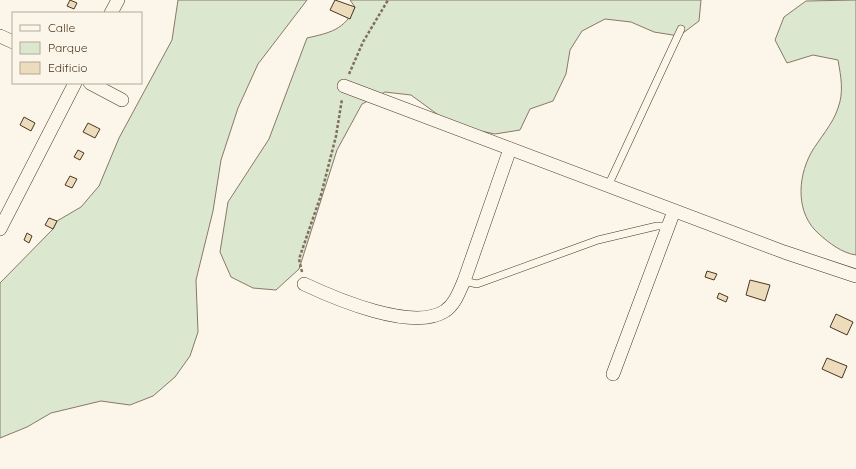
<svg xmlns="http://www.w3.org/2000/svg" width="856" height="469" font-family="Quicksand,sans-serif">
<rect width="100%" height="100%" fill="#fbf6e9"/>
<g fill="#dce7d0" stroke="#887966">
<path d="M178,0H307L258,64L238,108L221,160L213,211L196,280L198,332L190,356L175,377L153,396L130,405L101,401L51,413L27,427L0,438V283L53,229L57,221L81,207L99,186L119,138L172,40Z"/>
<path d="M350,0H701L699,21L679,36L654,32L631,22L605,19L582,31L570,50L566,74L553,101L530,109L520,130L495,134L452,125L411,95L385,92L362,104L337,150L299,269L276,290L253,288L231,277L220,252L228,202L269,139L307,38C329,33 345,30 355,7Z"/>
<path d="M856,0V255C842,253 829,243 819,234C796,214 797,179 811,153C819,139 833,124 838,108C844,92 841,77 838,60L813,55L787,63L775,40L784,17L806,1Z"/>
</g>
<g fill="#ecdcbc" stroke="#4a3520">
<path d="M70,0L77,3L74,9L67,6Z"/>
<path d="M335,0L355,7L350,19L330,10Z"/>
<path d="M24,117L35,123L31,131L20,125Z"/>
<path d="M88,123L100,129L95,138L83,132Z"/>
<path d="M78,150L84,153L80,160L74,157Z"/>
<path d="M70,176L77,179L72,188L65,185Z"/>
<path d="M49,218L57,221L53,229L45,225Z"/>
<path d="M27,233L32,236L29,243L24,240Z"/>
<path d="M707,271L717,274L714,280L705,277Z"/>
<path d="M750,280L770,285L765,301L746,295Z"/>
<path d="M719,293L728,297L726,302L717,298Z"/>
<path d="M836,314L853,322L847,335L830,327Z"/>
<path d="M827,358L847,366L842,378L822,369Z"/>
</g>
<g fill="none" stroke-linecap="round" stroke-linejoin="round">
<g stroke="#4a3520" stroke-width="8">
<g id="lane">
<path d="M608,186L681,29"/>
<path d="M464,281L477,284L598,240L657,226H668"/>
</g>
</g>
<g stroke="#4a3520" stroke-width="14">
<g id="street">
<path d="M111,13L118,0"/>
<path d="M0,36L13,42"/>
<path d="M90,83L122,100"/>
<path d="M344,86L784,252L856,276"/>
<path d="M0,229L75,83"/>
<path d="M304,284C336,299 413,332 445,311C455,304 459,292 464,281L510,149"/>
<path d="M613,374L674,211"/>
</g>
</g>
<g stroke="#7f6f5c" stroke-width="2.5" stroke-dasharray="3 2" stroke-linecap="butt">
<path d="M349,74L363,42L388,0"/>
<path d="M302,272L299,259L321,195L336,136L342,99"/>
</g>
<use href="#lane" stroke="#fbf6e9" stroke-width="7"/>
<use href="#street" stroke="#fbf6e9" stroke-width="13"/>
</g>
<rect x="12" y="12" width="130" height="72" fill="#fbf6e9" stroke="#b4a999"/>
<rect x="20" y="25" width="20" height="6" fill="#fbf6e9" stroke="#b4a999"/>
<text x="48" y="32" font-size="12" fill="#4a3520">Calle</text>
<rect x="20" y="42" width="20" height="12" fill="#dce7d0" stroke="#b4a999"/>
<text x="48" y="52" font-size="12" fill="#4a3520">Parque</text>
<rect x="20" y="62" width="20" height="12" fill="#ecdcbc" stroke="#b4a999"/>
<text x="48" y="72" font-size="12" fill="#4a3520">Edificio</text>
</svg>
